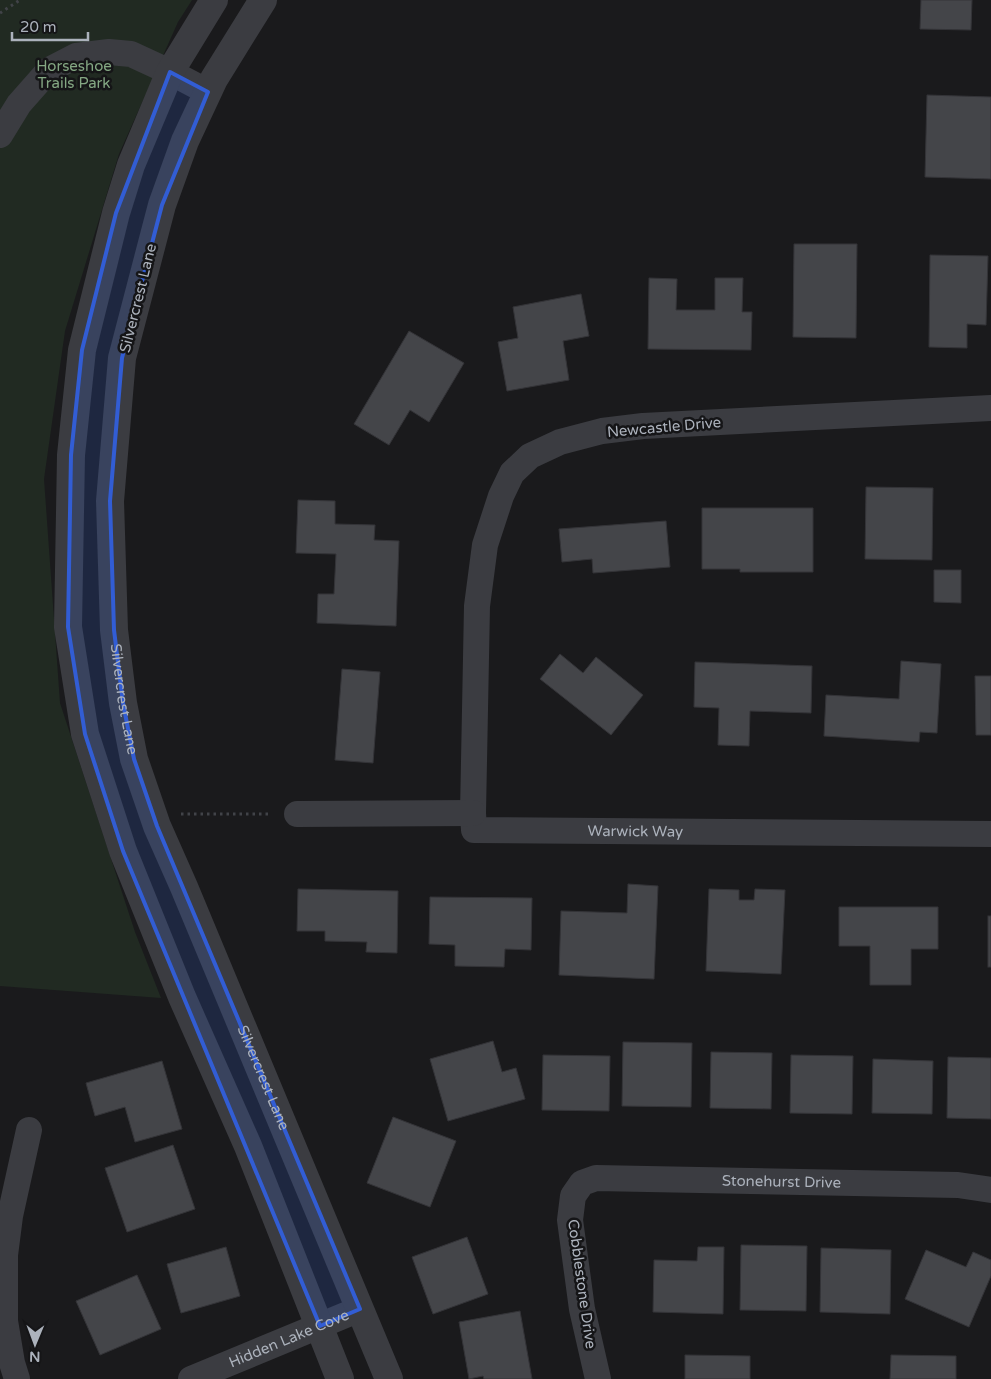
<svg xmlns="http://www.w3.org/2000/svg" width="991" height="1379" font-family="'Varela Round',sans-serif">
<rect width="100%" height="100%" fill="#1a1a1c"/>
<path fill="#212a22" d="M0,0H192L178,22L119,154L65,331L44,479L60,703L135,932L161,998L0,986Z"/>
<g fill="#444549" stroke="#343438">
<path d="M921,0H972L971,30L920,29Z"/>
<path d="M927,95L991,97V179L925,177Z"/>
<path d="M794,244H857L856,338L793,337Z"/>
<path d="M930,255L988,256L986,325L967,324V348L929,347Z"/>
<path d="M649,278L677,279L676,310H715V278H743L742,312H752L751,350L648,349Z"/>
<path d="M581,294L589,336L563,341L569,380L507,391L498,342L518,338L513,307Z"/>
<path d="M409,331L464,363L429,422L410,410L389,445L354,424Z"/>
<path d="M866,487L933,488L932,560L865,559Z"/>
<path d="M298,500L335,501V524L375,525L374,540L399,541L396,626L317,623L318,594H334L336,554L296,553Z"/>
<path d="M702,508H813V572H740V569H702Z"/>
<path d="M666,521L670,567L593,573L592,559L562,562L559,529Z"/>
<path d="M934,570H961V603L934,602Z"/>
<path d="M560,654L583,673L596,657L643,695L611,735L540,679Z"/>
<path d="M901,661L941,664L937,733L920,732L919,742L824,736L826,695L899,699Z"/>
<path d="M695,662L812,666L811,713L750,711L749,746L718,745L719,708L694,707Z"/>
<path d="M342,669L380,672L373,763L335,760Z"/>
<path d="M975,676H991V735H976Z"/>
<path d="M628,884L658,886L654,979L559,975L561,911L627,913Z"/>
<path d="M298,889L398,891L397,953L366,952L367,942L325,941V931H297Z"/>
<path d="M709,889L739,890V900H754L755,889L785,890L781,974L706,971Z"/>
<path d="M430,897L532,898L531,950L505,949L504,967L455,966V945L429,944Z"/>
<path d="M839,907H938V949H911V985H870V946H839Z"/>
<rect x="988" y="916" width="3" height="51"/>
<path d="M493,1041L502,1072L516,1068L525,1099L448,1121L430,1059Z"/>
<path d="M623,1042L692,1043L691,1107L622,1106Z"/>
<path d="M711,1052L772,1053L771,1109L710,1108Z"/>
<path d="M543,1055L610,1056L609,1111L542,1110Z"/>
<path d="M791,1055L853,1056L852,1114L790,1113Z"/>
<path d="M948,1057L991,1058V1119L947,1118Z"/>
<path d="M873,1059L933,1061L932,1114L872,1113Z"/>
<path d="M162,1061L182,1129L135,1142L125,1107L95,1116L86,1083Z"/>
<path d="M393,1117L456,1141L430,1207L367,1183Z"/>
<path d="M173,1145L195,1209L127,1232L105,1168Z"/>
<path d="M467,1237L488,1294L433,1314L412,1257Z"/>
<path d="M741,1245L807,1246L806,1311L740,1310Z"/>
<path d="M226,1247L240,1296L181,1313L167,1264Z"/>
<path d="M698,1247H724L723,1314L653,1312L654,1260L697,1261Z"/>
<path d="M821,1248L891,1250L890,1314L820,1312Z"/>
<path d="M926,1250L966,1267L973,1252L991,1260V1276L969,1327L905,1299Z"/>
<path d="M137,1275L161,1329L100,1355L76,1301Z"/>
<path d="M520,1311L532,1379H484L483,1376L469,1379L459,1322Z"/>
<path d="M685,1355L750,1356V1379H685Z"/>
<path d="M891,1355L956,1356V1379H890Z"/>
</g>
<g fill="none" stroke-linecap="round" stroke-linejoin="round">
<g stroke="#414348" stroke-width="3" stroke-dasharray="2.5 4" stroke-linecap="butt">
<path d="M0,13L20,0"/>
<path d="M181,814H271"/>
</g>
<g stroke="#3b3c41" stroke-width="26">
<path d="M0,135L19,104L49,70L76,56L109,52L131,54L170,72L208,92"/>
<path id="s1" d="M991,408L643,426L602,431L560,442L530,456L512,473L501,496L485,545L477,606L473,813L474,830L991,834"/>
<path d="M297,814L473,813"/>
<path d="M17,1379L12,1363L5,1321V1255L10,1216L29,1130"/>
<path id="s2" d="M191,1379L360,1309"/>
<path id="s3" d="M598,1379L582,1309L570,1220L573,1196L582,1183L596,1178L958,1185L991,1190"/>
</g>
<g stroke="#3b3c41" stroke-width="28">
<path d="M214,0L170,72L131,165L116,213L82,350L71,455L68,627L85,734L123,851L182,997L248,1146L340,1379"/>
<path id="s4" d="M263,0L214,79L185,141L162,205L122,358L110,501L114,630L123,703L134,759L157,826L184,887L389,1379"/>
</g>
</g>
<path fill="#325dd4" fill-opacity="0.2" stroke="#325dd4" stroke-width="4" stroke-linejoin="round" d="M170,72L208,92L162,205L122,358L110,501L114,630L123,703L134,759L157,826L360,1309L320,1326L123,851L85,734L68,627L71,455L82,350L116,213Z"/>
<g text-anchor="middle" dominant-baseline="central" stroke-width="5" stroke-linejoin="round" paint-order="stroke">
<g font-size="15" fill="#84a783" stroke="#151517">
<text x="74" y="66">Horseshoe<tspan x="74" dy="17">Trails Park</tspan></text>
</g>
<g font-size="15" fill="#acb2bc" stroke="#151517">
<text transform="translate(138 298) rotate(-76)">Silvercrest Lane</text>
<text transform="translate(664 427) rotate(-5)">Newcastle Drive</text>
<text stroke="none"><textPath href="#s4" startOffset="730">Silvercrest Lane</textPath></text>
<text stroke="none"><textPath href="#s1" startOffset="1015">Warwick Way</textPath></text>
<text stroke="none"><textPath href="#s4" startOffset="1135">Silvercrest Lane</textPath></text>
<text stroke="none"><textPath href="#s3" startOffset="402">Stonehurst Drive</textPath></text>
<text transform="translate(582 1284) rotate(82)">Cobblestone Drive</text>
<text stroke="none"><textPath href="#s2" startOffset="106">Hidden Lake Cove</textPath></text>
</g>
</g>
<g transform="translate(35 1344) rotate(181)" stroke="#151517" stroke-width="4" paint-order="stroke">
<path d="M0-4L9 19L0 12L-9 19Z" fill="#acb2bc"/>
<text y="-8" font-size="14" font-weight="bold" text-anchor="middle" fill="#acb2bc">N</text>
</g>
<path d="M12 32v8h76v-8" fill="none" stroke="#acb2bc" stroke-width="2.5"/>
<text x="20" y="32" font-size="15" fill="#acb2bc" stroke="#151517" stroke-width="4" paint-order="stroke">20 m</text>
</svg>
